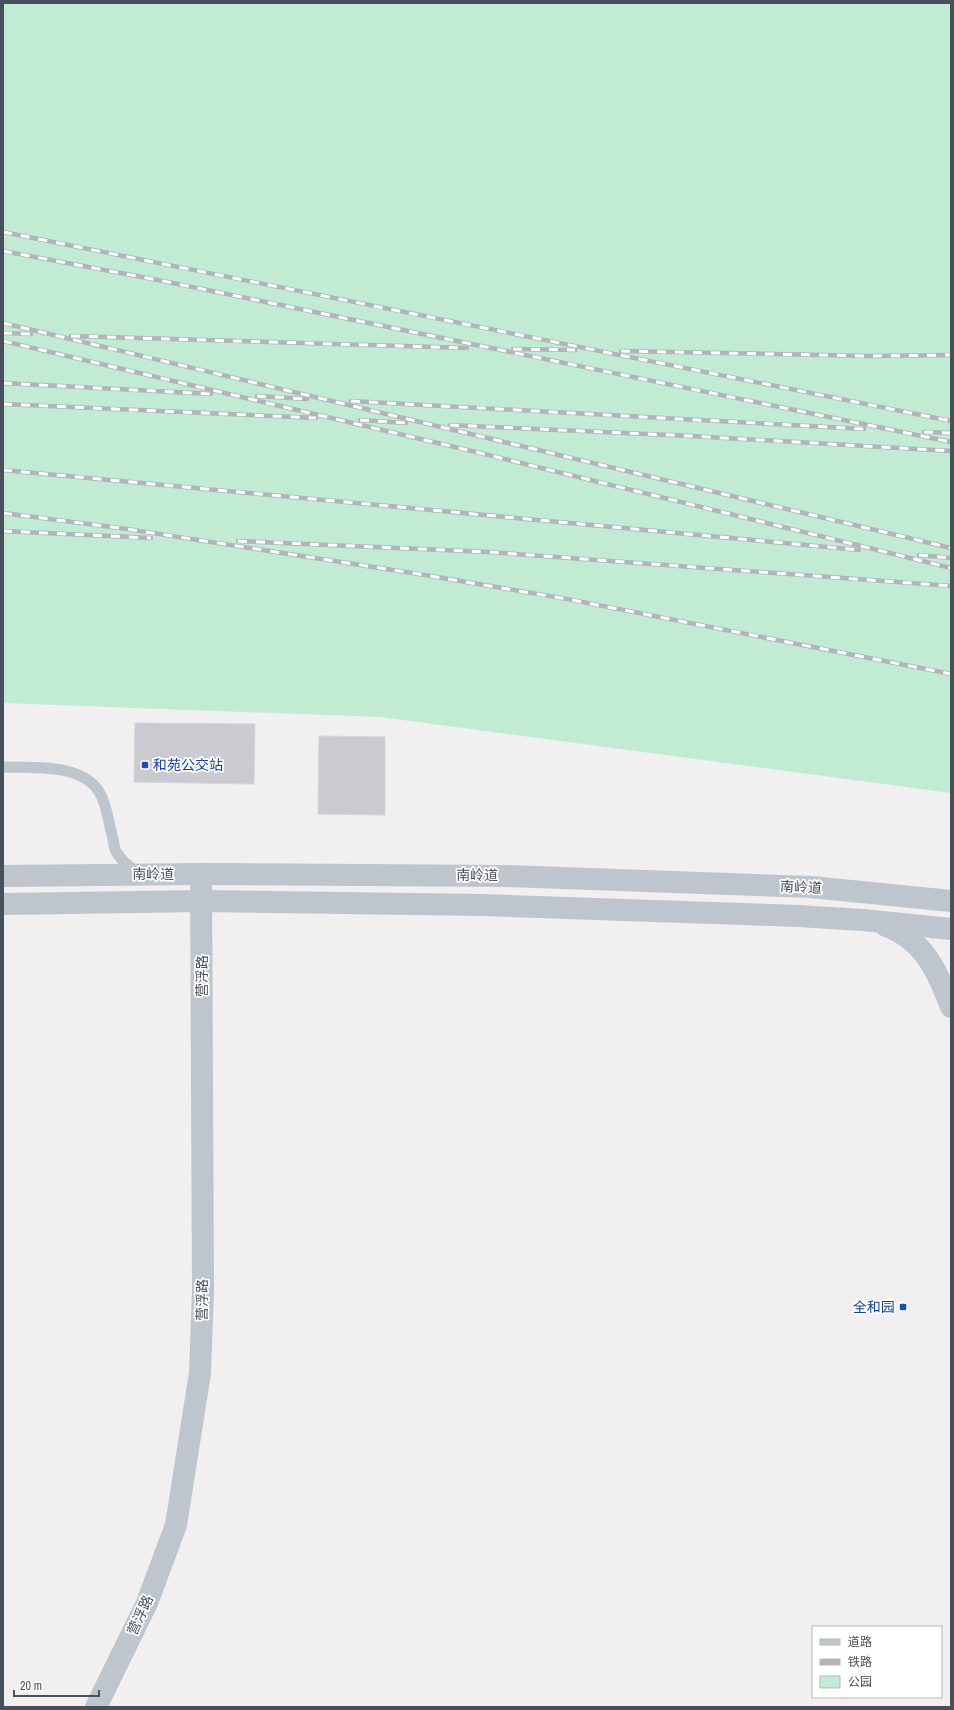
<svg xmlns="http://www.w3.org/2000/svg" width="954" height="1710" font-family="'Archivo Narrow','Noto Sans SC',sans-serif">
<rect width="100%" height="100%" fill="#f1efef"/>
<path fill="#c1ebd3" d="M3,3H951V793L380,717L3,703Z"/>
<g fill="#c9cbd1" stroke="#d3d5da">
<path d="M135,723L255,724L254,784L134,782Z"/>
<path d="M319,736L385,737V815L318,814Z"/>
</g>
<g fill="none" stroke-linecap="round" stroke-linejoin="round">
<path stroke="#bec5cd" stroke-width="11" d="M3,767C25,768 48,766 70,772C107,782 105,809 113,839C114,844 114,849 117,853C122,861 129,867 137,871"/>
<path stroke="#bec5cd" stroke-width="22" d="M96,1707L147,1603L176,1525L200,1373L203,1291L201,874"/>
<g stroke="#bec5cd" stroke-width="22">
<path d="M3,876L201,874L505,876L811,887L951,901"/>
<path d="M3,904L202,901L482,905L798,916L863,920L951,929"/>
<path d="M886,926C924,940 938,972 951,1007"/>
</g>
<g stroke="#b1b4b8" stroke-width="4.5">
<g id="rail">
<path d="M3,232L951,421"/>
<path d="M3,251L163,281L951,442"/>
<path d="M3,323L951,548"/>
<path d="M3,333L31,334"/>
<path d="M71,336L467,348"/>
<path d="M3,341L476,452L951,568"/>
<path d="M513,349L575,350"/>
<path d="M621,351L870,356L951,355"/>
<path d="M3,383L211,394"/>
<path d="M257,396L307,399"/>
<path d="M351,401L864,429"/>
<path d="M3,404L316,418"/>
<path d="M360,420L406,423"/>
<path d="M450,425L691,436L951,451"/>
<path d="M924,432L951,433"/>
<path d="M3,470L859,550"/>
<path d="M3,513L127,529L425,575L567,599L951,674"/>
<path d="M3,531L151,538"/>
<path d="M238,541L489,552L951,586"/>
<path d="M919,555L951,558"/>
</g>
</g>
<use href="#rail" stroke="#fff" stroke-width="3" stroke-dasharray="9" stroke-linecap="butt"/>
</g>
<g fill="#1a4fb4" stroke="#fff" stroke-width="1.5">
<rect x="141" y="761" width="8" height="8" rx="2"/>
<rect x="899" y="1303" width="8" height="8" rx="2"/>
</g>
<g text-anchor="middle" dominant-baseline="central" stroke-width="3.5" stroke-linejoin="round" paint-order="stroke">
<g font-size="14" fill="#164399" stroke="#fff" text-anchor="start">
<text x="153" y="765">和苑公交站</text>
<text x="895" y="1307" text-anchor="end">全和园</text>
</g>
<g font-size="14" fill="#48515b" stroke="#fff">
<text x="153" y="874">南岭道</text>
<text x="477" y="875">南岭道</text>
<text transform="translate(801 887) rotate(3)">南岭道</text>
<text transform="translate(202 976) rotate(-90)">营浮路</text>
<text transform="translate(202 1300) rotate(-89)">营浮路</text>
<text transform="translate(140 1615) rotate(-65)">营浮路</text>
</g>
</g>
<rect width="954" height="1710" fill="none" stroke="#48515b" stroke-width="8"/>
<rect x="812" y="1626" width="130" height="72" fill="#ffffff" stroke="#b6b9bd"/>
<rect x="820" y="1639" width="20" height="6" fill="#bec5cd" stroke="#b6b9bd"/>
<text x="848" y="1646" font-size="12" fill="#48515b">道路</text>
<rect x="820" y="1659" width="20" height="6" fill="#b1b4b8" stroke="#b6b9bd"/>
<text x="848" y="1666" font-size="12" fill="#48515b">铁路</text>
<rect x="820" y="1676" width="20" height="12" fill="#c1ebd3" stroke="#b6b9bd"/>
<text x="848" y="1686" font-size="12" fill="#48515b">公园</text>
<path d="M14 1690v6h85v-6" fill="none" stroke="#48515b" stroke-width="2"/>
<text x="20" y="1690" font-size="12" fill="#48515b" stroke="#ffffff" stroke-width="3" paint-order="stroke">20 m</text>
</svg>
